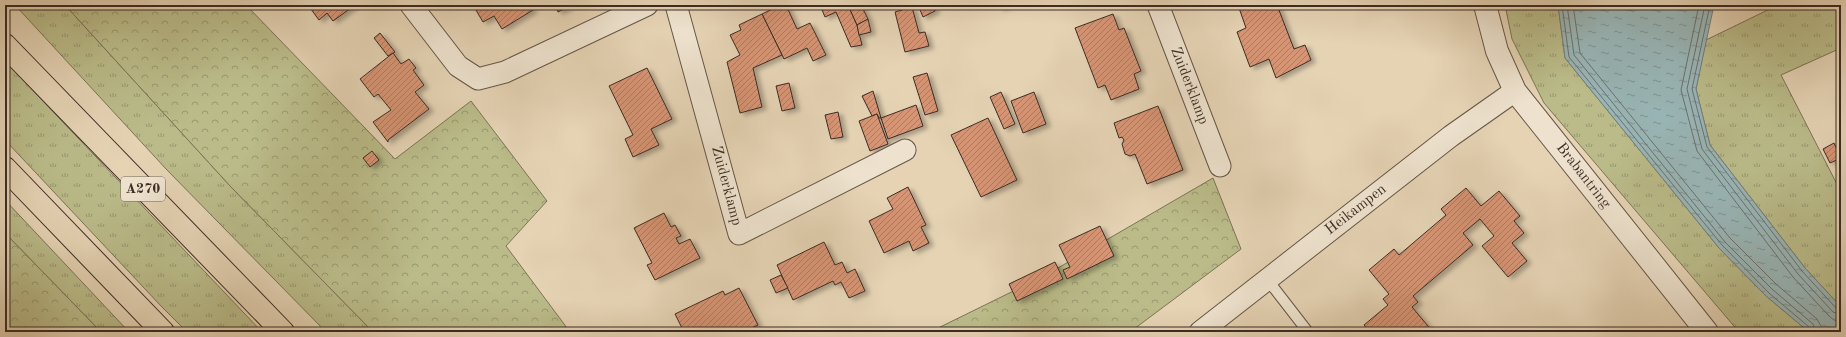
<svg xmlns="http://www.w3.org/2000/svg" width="1846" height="337" font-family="'Old Standard TT',serif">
<defs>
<pattern id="grass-tufts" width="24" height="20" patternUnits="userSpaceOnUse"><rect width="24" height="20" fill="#babb89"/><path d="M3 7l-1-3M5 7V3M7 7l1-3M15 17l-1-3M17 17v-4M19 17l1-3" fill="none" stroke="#989870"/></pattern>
<pattern id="forest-crowns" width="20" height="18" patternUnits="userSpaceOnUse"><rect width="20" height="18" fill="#babb89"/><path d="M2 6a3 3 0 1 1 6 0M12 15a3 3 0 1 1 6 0" fill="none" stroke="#989870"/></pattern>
<pattern id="water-ripples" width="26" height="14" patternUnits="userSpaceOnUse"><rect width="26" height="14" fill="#99b6b7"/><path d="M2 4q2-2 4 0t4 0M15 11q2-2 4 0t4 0" fill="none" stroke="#7e9495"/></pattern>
<pattern id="building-hatch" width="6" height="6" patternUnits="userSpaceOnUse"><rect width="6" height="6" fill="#d69574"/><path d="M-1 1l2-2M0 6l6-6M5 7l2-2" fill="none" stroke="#af7a5f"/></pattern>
<filter id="shadow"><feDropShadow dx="4.5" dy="2.5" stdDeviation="2" flood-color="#0004"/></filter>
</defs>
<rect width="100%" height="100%" fill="#e5d3b4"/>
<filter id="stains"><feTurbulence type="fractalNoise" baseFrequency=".005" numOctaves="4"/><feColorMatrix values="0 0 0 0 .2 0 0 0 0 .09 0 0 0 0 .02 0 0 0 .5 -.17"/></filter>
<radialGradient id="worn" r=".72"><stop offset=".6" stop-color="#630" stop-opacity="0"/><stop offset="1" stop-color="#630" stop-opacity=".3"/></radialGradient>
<g fill="url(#grass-tufts)" stroke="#7b7456">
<path d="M15,5H65L231,187L373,332H326L167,170Z"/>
<path d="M1505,5H1558L1565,58L1719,248L1766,296L1809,332H1739L1544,103L1512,39Z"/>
<path d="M1778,5H1841V48L1781,75L1841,192V307L1805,268L1710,145L1696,89L1706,40Z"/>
<path d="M5,61L262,332H187L161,306L5,140Z"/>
<path d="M5,200L129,332H101L5,233Z"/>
</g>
<g fill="url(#forest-crowns)" stroke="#7b7456">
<path d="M65,5H246L395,159L471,101L547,201L506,246L570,332H373L231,187Z"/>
<path d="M1213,178L1241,249L1130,332H930L1046,275Z"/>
<path d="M5,233L101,332H5Z"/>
</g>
<path fill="url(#water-ripples)" stroke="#747f7c" d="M1558,5H1714L1696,89L1710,145L1805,268L1841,307V332H1809L1766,296L1719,248L1565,58Z"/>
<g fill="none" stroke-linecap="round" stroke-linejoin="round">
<g stroke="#6a716e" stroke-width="1">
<path d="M1562,5L1569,57L1722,245L1769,293L1809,327L1811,332"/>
<path d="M1567,5L1574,55L1725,242L1772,289L1813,324L1816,332"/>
<path d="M1573,5L1580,53L1730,238L1776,284L1817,319L1821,326L1822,332"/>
<path d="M1699,5L1681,90L1697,151L1793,277L1829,316L1834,320L1841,321"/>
<path d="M1705,5L1687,89L1702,149L1798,274L1833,312L1841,315"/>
<path d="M1710,5L1692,89L1707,147L1802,271L1836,308L1841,310"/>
</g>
</g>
<g fill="url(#building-hatch)" stroke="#3c2c24" filter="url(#shadow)">
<path d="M308,5H355L333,21L327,13L319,20Z"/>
<path d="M473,5H530L533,10L502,29L494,16L483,22Z"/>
<path d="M555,5H570V6L558,12Z"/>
<path d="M781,5H786L797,29L810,23L826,55L813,61L807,48L784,59L762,14Z"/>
<path d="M820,5H848L857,25L862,45L851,47L836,12L825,17Z"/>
<path d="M848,5H861L868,19L857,25Z"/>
<path d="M918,5H934L935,11L923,17Z"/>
<path d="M999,5H1008L1000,8Z"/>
<path d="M1238,5H1277L1294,49L1305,45L1311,60L1276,78L1269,59L1250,67L1237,32L1246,28Z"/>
<path d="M912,7L919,33L925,32L929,46L905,52L895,12Z"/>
<path d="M762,14L782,55L753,68L762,107L740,113L727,62L740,55L730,35L741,30L739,25Z"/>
<path d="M1113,14L1119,30L1124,28L1141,71L1134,74L1139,89L1111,100L1105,85L1098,88L1075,28Z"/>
<path d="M868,19L871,32L859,35L857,25Z"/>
<path d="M380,33L395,52L388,56L374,38Z"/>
<path d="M393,53L401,64L409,59L416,68L413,70L424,85L415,92L429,109L388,140V142L373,122L391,110L378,94L374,97L360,79Z"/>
<path d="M647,68L672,119L651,129L659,145L633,157L625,139L633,135L609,86Z"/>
<path d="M927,73L938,111L925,115L913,77Z"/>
<path d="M789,83L795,108L782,111L776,86Z"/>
<path d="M873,91L881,118H879L877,114L872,116L862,96Z"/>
<path d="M1001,92L1015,124L1004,129L990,97Z"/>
<path d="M1034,92L1046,124L1023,133L1011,101Z"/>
<path d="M916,105L923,126L888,139L881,118Z"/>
<path d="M1158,106L1183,170L1147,184L1135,154L1130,156L1125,154L1122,144L1124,140L1122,137L1119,138L1114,123Z"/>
<path d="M838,112L843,137L831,139L825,115Z"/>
<path d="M877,114L888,144L870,151L859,121Z"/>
<path d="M988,118L1017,180L981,197L951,135Z"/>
<path d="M1834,143L1841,158L1830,163L1823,149Z"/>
<path d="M372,151L379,160L370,167L363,158Z"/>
<path d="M908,187L926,225L921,227L929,243L913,251L909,241L884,253L869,221L893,209L887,198Z"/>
<path d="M1466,188L1481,206L1499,191L1520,216L1514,221L1524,233L1512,243L1527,261L1508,277L1482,246L1494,236L1480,219L1463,233L1473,245L1413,296L1418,302L1412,307L1433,332H1370L1364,325L1388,305L1383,299L1389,294L1369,270L1394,249L1399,255L1446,215L1441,209Z"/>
<path d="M664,213L671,227L675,225L681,236L676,238L679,244L690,239L700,258L655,280L647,265L652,263L634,228Z"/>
<path d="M1100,226L1114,256L1067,279L1063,270L1070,267L1059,245Z"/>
<path d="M824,242L835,265L842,262L847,273L855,269L865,291L849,298L841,282L835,285L833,281L793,300L777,265Z"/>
<path d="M1055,262L1063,279L1017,301L1009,284Z"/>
<path d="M781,275L788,288L776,293L770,280Z"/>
<path d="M739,288L758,325L743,332H684L675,314L723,291L725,295Z"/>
<path d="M1521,327L1525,332H1515Z"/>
</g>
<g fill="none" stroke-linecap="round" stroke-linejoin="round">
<g stroke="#665648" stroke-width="12">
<path id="service" d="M1267,279L1308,332"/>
</g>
<g stroke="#665648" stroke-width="23">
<g id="minor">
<path d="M411,5L458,66L478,79L505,72L647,5"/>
<path d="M676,5L739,234L905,150"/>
<path d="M1158,5L1220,166"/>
<path d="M1200,332L1451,136L1515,91"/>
</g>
</g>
<g stroke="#665648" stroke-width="24">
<path id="tertiary" d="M1485,5L1497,51L1515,91L1707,332"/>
</g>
<g stroke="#3c2c24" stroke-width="24">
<g id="motorway">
<path d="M5,45L283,332"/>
<path d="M5,168L163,332"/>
</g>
</g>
<use href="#service" stroke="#eee2ce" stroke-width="10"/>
<use href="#minor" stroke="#eee2ce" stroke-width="21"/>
<use href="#tertiary" stroke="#eee2ce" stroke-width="22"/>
<use href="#motorway" stroke="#e5d3b4" stroke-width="22"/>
</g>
<g text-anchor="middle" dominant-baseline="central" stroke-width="3" stroke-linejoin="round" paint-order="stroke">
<rect fill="#eee2ce" stroke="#716357" stroke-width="1" x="121" y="177" width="44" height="24" rx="3"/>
<g font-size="14" font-weight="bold" fill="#3c2c24">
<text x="143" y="189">A270</text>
</g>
<g font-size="15" fill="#3c2c24" stroke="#eee2ce">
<text transform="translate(1189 86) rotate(69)">Zuiderklamp</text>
<text transform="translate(1583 176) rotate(52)">Brabantring</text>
<text transform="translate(726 186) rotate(75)">Zuiderklamp</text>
<text transform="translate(1356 210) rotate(-38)">Heikampen</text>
</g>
</g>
<rect width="1846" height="337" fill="none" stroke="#e5d3b4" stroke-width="20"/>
<rect x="6" y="6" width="1834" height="325" fill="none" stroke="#3c2c24" stroke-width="2"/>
<rect x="10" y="10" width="1826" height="317" fill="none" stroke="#3c2c24"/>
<rect width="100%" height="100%" filter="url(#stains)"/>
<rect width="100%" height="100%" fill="url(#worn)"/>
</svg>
